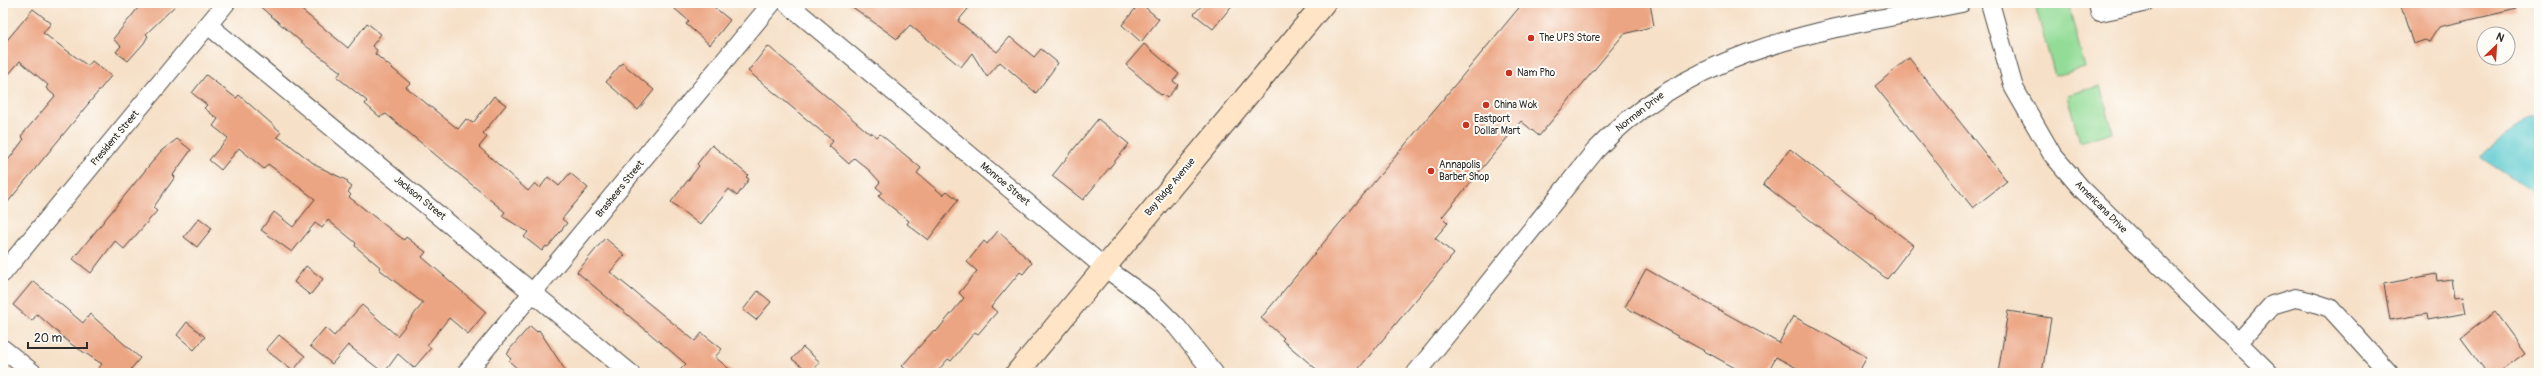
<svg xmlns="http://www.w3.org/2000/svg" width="2542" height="376" font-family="Pangolin,sans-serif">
<rect width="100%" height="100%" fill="#fdfcf7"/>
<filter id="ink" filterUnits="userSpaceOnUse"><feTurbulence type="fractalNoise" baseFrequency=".025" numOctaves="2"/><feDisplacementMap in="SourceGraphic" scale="8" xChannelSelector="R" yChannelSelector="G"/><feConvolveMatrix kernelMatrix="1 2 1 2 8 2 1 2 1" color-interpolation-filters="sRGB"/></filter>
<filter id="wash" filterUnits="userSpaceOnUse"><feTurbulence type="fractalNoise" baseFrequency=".012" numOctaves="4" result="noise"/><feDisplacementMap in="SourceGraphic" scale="16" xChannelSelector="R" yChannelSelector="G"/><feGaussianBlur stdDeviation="0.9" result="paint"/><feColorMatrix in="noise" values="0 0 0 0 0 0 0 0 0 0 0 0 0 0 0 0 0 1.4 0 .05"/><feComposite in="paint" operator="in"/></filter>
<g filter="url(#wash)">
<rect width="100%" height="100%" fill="#f6e0c7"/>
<g fill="#93dc97" stroke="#5f8461">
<path d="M2059,3H2068L2085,68L2055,76L2036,9Z"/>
<path d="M2100,86L2113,132L2080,142L2067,95Z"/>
</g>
<path fill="#5ccad0" stroke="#447a7e" d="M2532,116H2539V196L2480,156Z"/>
<g id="blocks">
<g fill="#eca583">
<path d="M142,3H178L146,34L148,36L144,43L128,61L116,52L121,46L113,39Z"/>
<path d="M256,3H293L348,48L367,23L381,34L372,46L377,50L375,54L410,83L406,87L458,129L466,119L473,123L494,96L506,105L483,133L487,137L479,147L528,191L535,183L540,188L548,177L559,186L570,173L588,188L562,219L567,223L548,247L546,246L542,251L524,237L528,232L502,216L505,212L386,114L380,117L365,104L367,101L337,77L341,72L306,46Z"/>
<path d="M668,3H709L730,20L710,45L686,24L689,21Z"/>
<path d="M847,3H973L958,21L997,52L1010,37L1034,57L1041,49L1058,63L1036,93L1000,62L987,77L972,53L961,67L910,25L897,39Z"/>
<path d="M1140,3L1159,19L1141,42L1122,25Z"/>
<path d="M1204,3H1234L1213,29L1194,14Z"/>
<path d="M1523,3H1650L1654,26L1624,34L1539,136L1521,121L1442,217L1448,223L1435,238L1454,254L1355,373H1321L1282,340L1284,338L1261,318Z"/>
<path d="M2400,3H2516L2517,9L2439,27L2429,42L2425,40L2413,44Z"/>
<path d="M33,9L51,23L43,33L88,66L92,61L111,76L3,208V167L24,139L21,136L55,96L46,88L48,85L20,61L3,81V45Z"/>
<path d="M1144,44L1179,74L1173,81L1178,85L1167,98L1162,94L1161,95L1126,65Z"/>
<path d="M768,46L870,134L871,132L877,137L880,134L921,168L917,173L943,195L947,191L958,200L928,240L907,224L909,221L878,196L882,192L876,187L880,182L870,171L854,158L849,164L829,146L833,141L748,71Z"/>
<path d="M1909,58L2007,181L1973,208L1875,86Z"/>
<path d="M622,63L654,90L638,110L606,82Z"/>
<path d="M206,75L236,98L239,95L281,132L277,137L286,142L317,166L348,181L347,183L352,187L348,192L351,195L349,197L404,240L406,237L426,252L422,257L486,312L468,334L449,318L427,345L431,348L414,368L398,354L384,373L348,345L332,364L310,346L325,328L334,336L362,305L397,336L423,303L379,269L380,267L355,246L356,243L328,220L322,228L315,223L292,252L261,230L274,212L293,227L315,199L268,164L264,169L239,148L221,170L209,160L228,138L213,126L218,119L204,108L207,105L192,93Z"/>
<path d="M1098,119L1129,144L1083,200L1052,176Z"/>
<path d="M177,139L191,150L173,175L175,177L153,208L157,211L124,249L115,241L91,273L73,259L161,151Z"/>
<path d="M712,145L748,175L746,177L749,179L737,196L729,189L700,225L671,202L699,166L697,164Z"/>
<path d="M1790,149L1913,245L1887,279L1763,184Z"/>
<path d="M199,218L212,228L197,247L184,237Z"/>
<path d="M998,231L1032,263L1023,274L1020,272L991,307L997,312L978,334L975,332L951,361L948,359L936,373H910L902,366L934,330L936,332L964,298L959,293L977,271L967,262L984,241L987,244Z"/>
<path d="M605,238L625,255L610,272L695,341L702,333L722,349L715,357L734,373H677L686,364L577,272Z"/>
<path d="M306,266L323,279L310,295L294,282Z"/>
<path d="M1646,269L1779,343L1793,316L1867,357L1858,373H1806L1776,357L1767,373H1744L1625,307Z"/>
<path d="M2436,274L2437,281L2451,279L2454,298L2463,297L2466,313L2428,320L2427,314L2390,320L2384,284Z"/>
<path d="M33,281L83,323L90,314L140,358L128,373H95L102,364L71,344L37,314L32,321L13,305Z"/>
<path d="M758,291L771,302L756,320L743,310Z"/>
<path d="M2008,311L2051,318L2042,373H1998Z"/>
<path d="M2495,312L2525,353L2498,373H2487L2461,338Z"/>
<path d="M187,322L205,337L194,350L177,335Z"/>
<path d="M530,326L537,332L539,330L567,373H522L509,361L511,359L507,355L510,349Z"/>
<path d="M279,335L305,356L293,371L266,350Z"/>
<path d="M803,347L820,362L811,373L792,359Z"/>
</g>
</g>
</g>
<g filter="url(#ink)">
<use href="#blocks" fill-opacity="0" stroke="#494642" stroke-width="1"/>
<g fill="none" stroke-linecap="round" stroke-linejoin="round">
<g stroke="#494642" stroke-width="20">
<g id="minor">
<path d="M787,3L1104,267L1150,300L1177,327L1214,373"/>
<path d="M1990,3L2014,88L2052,154L2081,188L2269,373"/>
<path d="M2098,3L2100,12L2144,3"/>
<path d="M208,25L630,373"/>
<path d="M3,273L226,3"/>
<path d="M2238,343L2272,305L2295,298L2309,301L2330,308L2389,373"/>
<path d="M3,349L33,373"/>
<path d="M466,373L772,3"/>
<path d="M1416,373L1595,151C1692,46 1829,29 1962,3"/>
</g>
</g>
<g stroke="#494642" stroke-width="24">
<path id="secondary" d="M1017,373L1324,3"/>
</g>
<use href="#minor" stroke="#fff" stroke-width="18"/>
<use href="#secondary" stroke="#ffe4c6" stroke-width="22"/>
</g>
</g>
<g fill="#c8321e" stroke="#fdfcf7" stroke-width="1.5">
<circle cx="1531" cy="38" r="4"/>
<circle cx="1509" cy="73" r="4"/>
<circle cx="1486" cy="105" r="4"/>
<circle cx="1466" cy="125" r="4"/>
<circle cx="1431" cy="171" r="4"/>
</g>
<g text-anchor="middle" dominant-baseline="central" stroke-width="4" stroke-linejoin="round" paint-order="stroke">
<g font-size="10" fill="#2b2b2b" stroke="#fdfcf7" text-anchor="start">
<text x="1539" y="38">The UPS Store</text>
<text x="1517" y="73">Nam Pho</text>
<text x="1494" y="105">China Wok</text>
<text x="1474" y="119">Eastport<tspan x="1474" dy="12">Dollar Mart</tspan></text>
<text x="1439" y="165">Annapolis<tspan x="1439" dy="12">Barber Shop</tspan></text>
</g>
<g font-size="10" fill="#2b2b2b" stroke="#fdfcf7">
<text transform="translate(1640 112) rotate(-38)">Norman Drive</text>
<text transform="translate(115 138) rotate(-50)">President Street</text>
<text transform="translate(1005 184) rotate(40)">Monroe Street</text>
<text transform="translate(1170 187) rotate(-50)">Bay Ridge Avenue</text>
<text transform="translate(620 189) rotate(-51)">Brashears Street</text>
<text transform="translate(420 198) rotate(39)">Jackson Street</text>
<text transform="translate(2101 207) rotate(45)">Americana Drive</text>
</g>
</g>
<rect width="2542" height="376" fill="none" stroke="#fdfcf7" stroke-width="16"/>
<g transform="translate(2496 46) rotate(25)"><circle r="19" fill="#fdfcf7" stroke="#a9a8a5"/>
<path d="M0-3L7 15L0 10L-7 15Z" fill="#c8321e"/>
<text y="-6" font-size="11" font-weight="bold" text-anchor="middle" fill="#2b2b2b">N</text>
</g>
<path d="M28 342v6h59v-6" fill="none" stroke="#2b2b2b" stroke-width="2"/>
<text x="34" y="342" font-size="12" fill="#2b2b2b" stroke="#fdfcf7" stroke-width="3" paint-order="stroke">20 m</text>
</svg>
